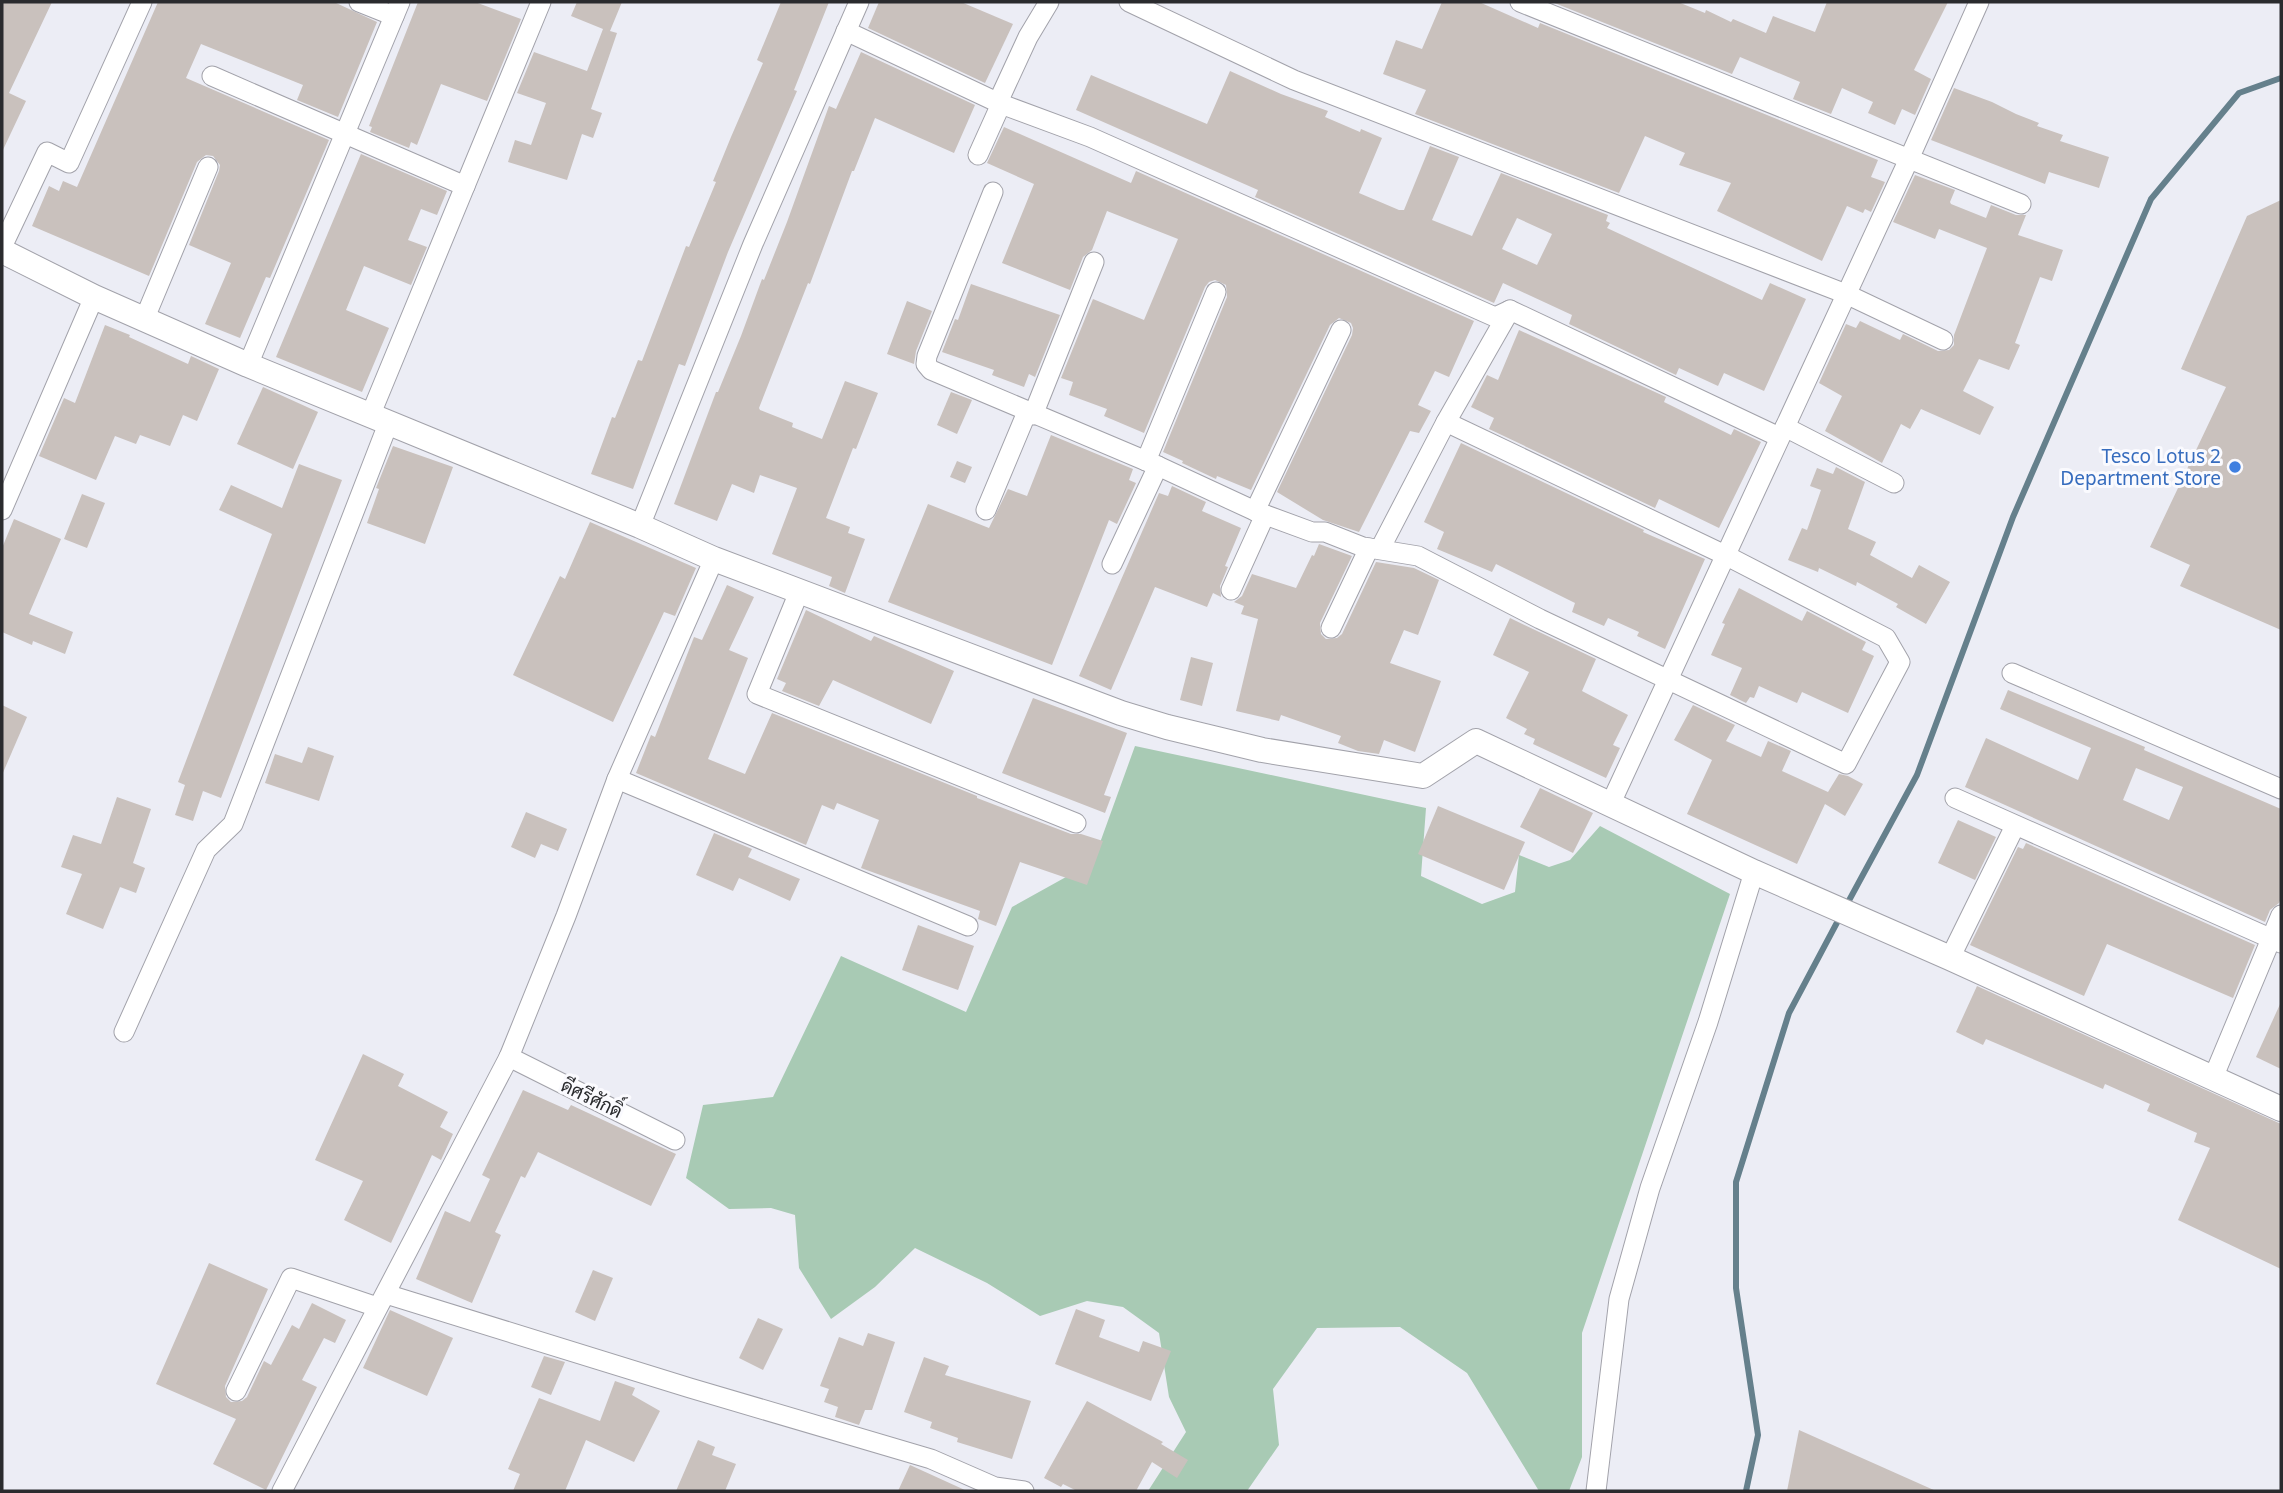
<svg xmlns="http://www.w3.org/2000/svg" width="2283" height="1493" font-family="'Noto Sans',Sarabun,sans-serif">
<rect width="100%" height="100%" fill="#ecedf5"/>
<path fill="#a8cab4" d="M1135,746L1426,808L1421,876L1482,904L1515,892L1519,855L1549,867L1570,860L1600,826L1730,894L1582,1333V1457L1569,1491H1539L1467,1373L1400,1327L1317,1328L1273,1389L1279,1445L1247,1491H1148L1186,1432L1169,1397L1159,1333L1123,1307L1087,1301L1040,1316L987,1283L915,1248L875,1287L831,1319L799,1268L795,1215L771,1208L729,1209L686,1178L703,1105L773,1097L841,956L966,1012L1012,907L1093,862Z"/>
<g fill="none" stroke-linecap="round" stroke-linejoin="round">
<g stroke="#65808c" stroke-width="6">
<path d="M1846,906L1917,775L2013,517L2151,199L2239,93L2281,78"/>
<path d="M1746,1491L1758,1435L1736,1288V1182L1789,1013L1841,915"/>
</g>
</g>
<g fill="#c9c1bd" fill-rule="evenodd">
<path d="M2,2H52L9,93L26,101L2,152Z"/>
<path d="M158,2H334L377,22L338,117L297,100L303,85L201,44L186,78L329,140L270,278L266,277L240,338L205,324L231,263L189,245L219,171L220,165L213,156L206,155L197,162L149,276L32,226L49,186L59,191L63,181L77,187Z"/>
<path d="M418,2H475L521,19L487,101L441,84L417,145L411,142L409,148L370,132L372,127L369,126Z"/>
<path d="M577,2H622L610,31L617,33L591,109L602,113L593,138L582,134L567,180L508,162L515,140L531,145L546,103L517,93L534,52L587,71L603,29L571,16Z"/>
<path d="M781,2H829L794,90L797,91L728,252L685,366L679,364L633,489L591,474L612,417L615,418L638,360L642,361L686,246L689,247L716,182L713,181L731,137L763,63L757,60Z"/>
<path d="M879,2H961L1013,24L985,83L868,28Z"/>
<path d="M1442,2H1479L1538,28L1540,23L1878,160L1871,177L1885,182L1871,212L1865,209L1863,213L1847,206L1822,261L1717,211L1731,183L1679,165L1685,153L1645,136L1619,193L1415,114L1426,90L1383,74L1396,40L1422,49Z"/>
<path d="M1552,2H1678L1705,13L1706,10L1731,22L1733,19L1766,33L1773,16L1815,32L1827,2H1948L1914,70L1931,79L1915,115L1902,109L1895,125L1868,113L1873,102L1842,88L1831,114L1793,99L1800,82L1740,57L1732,74Z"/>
<path d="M861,52L975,105L954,153L875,118L854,171H852L810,284L808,283L759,408L760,410L793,423L792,427L822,439L845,381L878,393L856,449L853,448L826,518L850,527L848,533L865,539L845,593L829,586L832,577L772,554L797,488L760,475L754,493L732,484L717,521L674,504L716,392H718L741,336L762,279L764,280L787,222L829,106L836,109Z"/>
<path d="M1230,71L1281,94L1328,111L1325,117L1360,132L1361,129L1382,138L1359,193L1399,210H1404L1430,146L1459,157L1432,220L1472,236L1501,173L1608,215L1606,221L1610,223L1607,228L1762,300L1770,283L1806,299L1764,391L1724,373L1718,386L1679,368L1676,375L1569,324L1572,315L1503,283L1494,303L1255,197L1258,190L1076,110L1091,75L1207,124ZM1517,218L1552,234L1537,265L1502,249Z"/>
<path d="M1954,88L1992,102L2016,114L2039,123L2037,126L2063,135L2060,141L2109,157L2099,188L2049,172L2045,184L1931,140Z"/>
<path d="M1004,127L1131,183L1136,171L1474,321L1449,377L1435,371L1418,405L1431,411L1419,433L1410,431L1359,532L1323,520L1277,492L1352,335L1353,328L1351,323L1339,318L1330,325L1251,490L1217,476L1216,479L1182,463L1183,461L1163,452L1227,297L1226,285L1215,280L1209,282L1205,287L1144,433L1104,416L1107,409L1069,395L1073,382L1061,378L1093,299L1144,320L1178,239L1107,211L1092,250L1083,257L1070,290L1002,263L1034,184L987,163Z"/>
<path d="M361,154L447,191L437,215L421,209L408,240L427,247L411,285L364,266L346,310L389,328L362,392L276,357Z"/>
<path d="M1915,175L1955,190L1950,202L1951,204L1986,218L1991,205L2016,215H2026L2018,235L2063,250L2052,281L2040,277L2015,343L2020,345L2009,370L1979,359L1963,391L1994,407L1980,435L1921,409L1910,429L1901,424L1882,463L1825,431L1842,396L1819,383L1846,324L1856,328L1860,321L1900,340L1903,334L1938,351L1949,350L1954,345V335L1987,248L1939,229L1935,239L1893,222Z"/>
<path d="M2281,200V630L2180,586L2190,565L2150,547L2226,387L2181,369L2247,216Z"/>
<path d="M971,284L1060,315L1035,377L1029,374L1024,387L992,375L994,370L942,352L955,319L958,320Z"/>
<path d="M907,301L932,311L916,351L914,364L887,354Z"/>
<path d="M105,325L130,335L129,337L188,364L191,356L219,369L197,421L183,415L170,446L140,435L136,444L115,436L96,480L39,456L64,398L75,403Z"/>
<path d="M1519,330L1666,397L1664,402L1731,435L1734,429L1761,442L1719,528L1659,499L1655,508L1489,429L1494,418L1471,407L1487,375L1498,380Z"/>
<path d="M263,387L318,412L293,469L237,444Z"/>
<path d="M951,392L972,400L957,434L937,425Z"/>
<path d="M1051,435L1133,469L1129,480L1136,483L1117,524L1109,520L1052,665L888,602L928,504L989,528L1008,489L1027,496Z"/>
<path d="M1461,443L1644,530L1643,532L1705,559L1665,649L1637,636L1639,632L1608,618L1604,626L1572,612L1575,603L1496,564L1492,572L1437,549L1444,532L1424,522Z"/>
<path d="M393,446L453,467L425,544L367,523L379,489L376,488Z"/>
<path d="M957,461L972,467L965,483L950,477Z"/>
<path d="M299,464L342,480L221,798L203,791L193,821L175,815L185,785L178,782L272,534L219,510L231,485L282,508Z"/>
<path d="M1836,467L1865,482L1848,529L1876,542L1870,555L1912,578L1919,565L1950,582L1926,624L1896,607L1898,604L1857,582L1856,586L1819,568L1818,572L1788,560L1802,528L1807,530L1821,490L1810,486L1817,468L1833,474Z"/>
<path d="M1172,486L1206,502L1202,511L1241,528L1225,566L1228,567L1220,586L1221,597L1213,593L1207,607L1155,587L1111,690L1079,676L1159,493L1168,496Z"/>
<path d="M82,494L105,503L87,548L64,539Z"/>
<path d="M14,519L61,539L29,614L73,632L65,654L33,641L32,645L2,632V548Z"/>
<path d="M590,522L696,568L675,616L664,612L613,722L513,675L560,576L565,579Z"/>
<path d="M1319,544L1352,556L1320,623L1321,634L1326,639L1337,638L1342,634L1376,562L1414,568L1439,580L1418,635L1404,630L1390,663L1441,681L1415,752L1384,740L1379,754L1358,751L1338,743L1341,736L1281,715L1279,721L1236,711L1258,619L1241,614L1244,606L1234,602L1242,596L1252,574L1296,588L1312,555L1314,556Z"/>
<path d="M727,585L754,597L729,650L748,658L708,759L745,774L772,713L977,796V798L1071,834H1081L1103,841L1087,885L1020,862L996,926L978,919L980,911L861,868L879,820L837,803L834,810L822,805L806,845L636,773L651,735L655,737L694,637L702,640Z"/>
<path d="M1739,588L1802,621L1807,611L1866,642L1862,650L1874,656L1848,713L1802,692L1797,703L1759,686L1754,698L1750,697L1746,703L1730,695L1742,668L1711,655L1725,624L1722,623Z"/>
<path d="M806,610L871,641L874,636L954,671L931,724L833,680L819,706L782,691L786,683L777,679Z"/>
<path d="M1510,618L1596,659L1582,691L1628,715L1613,745L1620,748L1606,778L1533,744L1535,739L1524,734L1527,729L1506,718L1529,672L1493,655Z"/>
<path d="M1191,657L1213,663L1202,706L1180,700Z"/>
<path d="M2008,690L2145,747L2144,750L2281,809V898L2279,903L2270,910L2265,922L1965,787L1986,738L2078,780L2091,748L2000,709ZM2136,768L2183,787L2169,820L2123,800Z"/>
<path d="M1033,698L1127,733L1104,795L1111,797L1105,813L1002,773Z"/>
<path d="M2,705L27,717L2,775Z"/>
<path d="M1693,705L1735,725L1726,741L1761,757L1768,741L1791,751L1782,771L1828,792L1839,774L1848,776L1863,784L1845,816L1825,804L1797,864L1687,814L1712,760L1674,740Z"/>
<path d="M308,747L334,756L319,801L265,783L275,754L302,763Z"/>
<path d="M1540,788L1593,813L1573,853L1520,827Z"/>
<path d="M117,797L151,809L133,863L145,868L136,893L120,887L103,929L66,914L82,874L61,867L73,835L101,844Z"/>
<path d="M1438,806L1525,842L1504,890L1418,854Z"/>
<path d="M526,812L567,829L558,851L541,844L535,858L511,847Z"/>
<path d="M1958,820L1996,837L1975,880L1938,863Z"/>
<path d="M714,833L752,849L748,857L800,879L790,901L739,878L733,891L696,875Z"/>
<path d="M2026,843L2255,945L2233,998L2107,944L2084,996L1970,945L2018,847L2023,849Z"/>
<path d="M918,925L974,946L958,990L902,970Z"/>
<path d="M1977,986L2281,1124V1269L2178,1220L2210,1148L2194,1142L2197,1133L2147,1111L2150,1104L2105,1084L2103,1089L1986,1039L1983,1045L1956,1032Z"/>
<path d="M2281,1002V1069L2256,1057Z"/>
<path d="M363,1054L404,1074L398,1086L448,1112L440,1127L453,1134L441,1160L432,1155L391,1243L344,1220L363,1181L315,1160Z"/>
<path d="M523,1090L568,1110L571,1105L676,1154L651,1206L538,1152L525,1178L521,1176L495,1232L501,1235L472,1303L416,1279L445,1211L470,1222L490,1179L482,1175Z"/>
<path d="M209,1263L268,1289L225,1386L226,1397L231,1402L242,1401L247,1397L264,1361L271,1365L292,1325L299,1329L312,1303L346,1320L335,1343L324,1338L302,1380L317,1387L266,1490L213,1464L236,1419L156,1384Z"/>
<path d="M593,1270L613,1278L595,1321L575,1312Z"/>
<path d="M1076,1309L1105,1320L1099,1337L1139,1352L1143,1341L1171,1351L1151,1401L1055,1364Z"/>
<path d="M390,1310L453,1338L427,1396L363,1368Z"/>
<path d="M758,1318L783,1329L763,1370L739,1358Z"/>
<path d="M868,1333L895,1342L872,1410H865L859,1425L835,1417L838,1407L824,1402L829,1389L820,1386L839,1337L863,1346Z"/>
<path d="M544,1356L565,1362L551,1395L531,1387Z"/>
<path d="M924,1357L949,1366L945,1375L1031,1401L1012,1459L957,1442L958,1438L930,1428L932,1422L904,1412Z"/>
<path d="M615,1381L635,1388L632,1395L660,1411L634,1462L586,1440L565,1491H513L520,1474L508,1469L539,1398L600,1421Z"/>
<path d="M1087,1401L1163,1442L1161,1444L1188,1460L1177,1478L1152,1462L1136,1491H1077L1063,1484L1061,1487L1044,1478Z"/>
<path d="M1799,1430L1936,1491H1787Z"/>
<path d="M698,1440L715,1447L712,1455L736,1464L725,1491H676Z"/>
<path d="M910,1465L967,1491H898Z"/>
</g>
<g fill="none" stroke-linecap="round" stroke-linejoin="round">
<g stroke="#a2a2aa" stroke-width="21">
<g id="minor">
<path d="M359,2L394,16"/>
<path d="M1129,2L1294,80L1846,294L1943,340"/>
<path d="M1520,2L2021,204"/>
<path d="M846,31L1001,104L1090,137L1495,317L1510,310L1779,437"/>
<path d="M212,76L465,186"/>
<path d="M998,102L1028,37L1049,2"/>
<path d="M978,155L1001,104"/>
<path d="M993,192L927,356L926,364L931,370L1158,466L1255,511L1312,532H1325L1363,547L1418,556L1540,619L1846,764L1900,662L1886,638L1725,555L1446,422"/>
<path d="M2,247L47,152L69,163L142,2"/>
<path d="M144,320L208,167"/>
<path d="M248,365L400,2"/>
<path d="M1033,415L1094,262"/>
<path d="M370,416L541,2"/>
<path d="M1785,427L1894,483"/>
<path d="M1146,461L1216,292"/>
<path d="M2,510L94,297"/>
<path d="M986,510L1027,412"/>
<path d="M1255,511L1341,330"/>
<path d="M640,526L753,244L859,2"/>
<path d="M1380,549L1446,422L1510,310"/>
<path d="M1112,564L1158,466"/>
<path d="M1231,590L1265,515"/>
<path d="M799,592L757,694L1076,823"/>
<path d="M1331,628L1369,548"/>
<path d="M2012,673L2281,789"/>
<path d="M617,779L968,926"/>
<path d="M1955,798L2281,943"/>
<path d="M1610,805L1909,159L1979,2"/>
<path d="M1950,958L2015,826"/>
<path d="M124,1032L206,850L233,824L388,424"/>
<path d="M509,1057L675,1140"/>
<path d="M2213,1078L2281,915"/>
<path d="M386,1294L690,1388L931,1459L995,1487L1024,1491"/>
<path d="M236,1391L291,1278L377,1307"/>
<path d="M282,1491L509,1057L566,916L617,779L714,559"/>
<path d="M1596,1491L1619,1299L1650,1188L1708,1022L1754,872"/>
</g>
</g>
<g stroke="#a2a2aa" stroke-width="26">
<path id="tertiary" d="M2,251L94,297L248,365L640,526L714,559L1121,713L1167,727L1262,750L1423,776L1476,741L1754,872L1950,958L2281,1109"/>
</g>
<use href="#minor" stroke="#fff" stroke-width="19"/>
<use href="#tertiary" stroke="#fff" stroke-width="24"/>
</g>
<circle fill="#3f7fe0" stroke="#fafafe" stroke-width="2.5" cx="2235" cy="467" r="7"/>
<g text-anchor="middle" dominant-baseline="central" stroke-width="6" stroke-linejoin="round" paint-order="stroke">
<g font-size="19" fill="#366cbe" stroke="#fafafe" text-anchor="end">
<text x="2221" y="456">Tesco Lotus 2<tspan x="2221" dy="22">Department Store</tspan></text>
</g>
<g font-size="19" fill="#2a2b2e" stroke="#fafafe">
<text transform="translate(592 1098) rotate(26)">ดีศรีศักดิ์</text>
</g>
</g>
<rect width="2283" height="1493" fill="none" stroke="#2a2b2e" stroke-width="7"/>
</svg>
